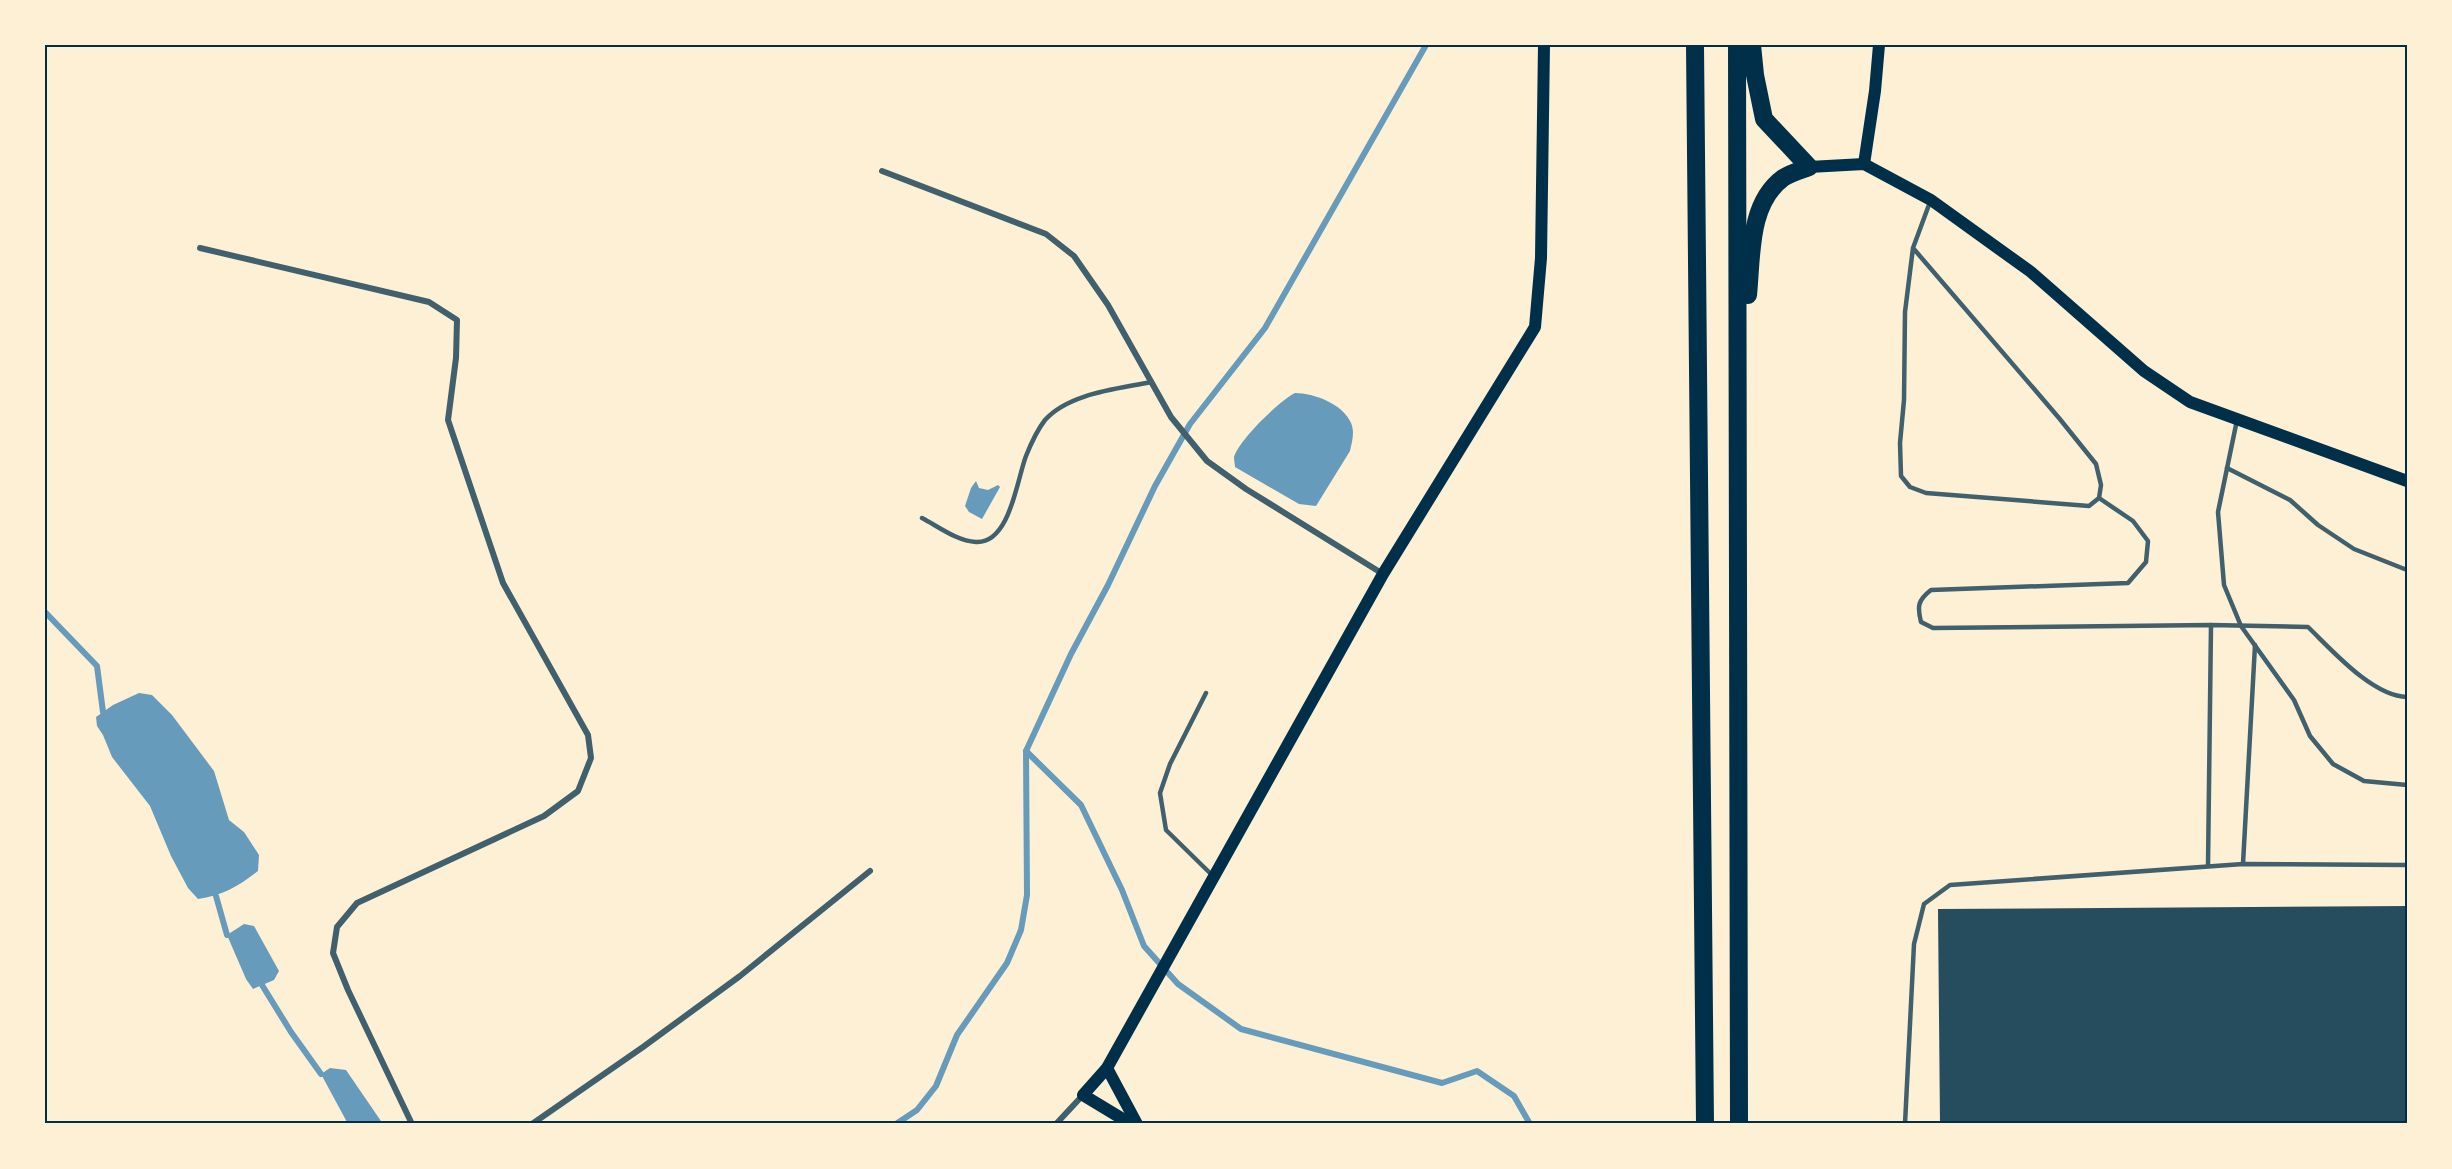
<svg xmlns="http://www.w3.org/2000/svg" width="2452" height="1169" font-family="'Sofia Sans Condensed',sans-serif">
<rect width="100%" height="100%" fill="#fdf0d5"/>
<g fill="#669bbc">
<path d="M1295,393C1314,393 1343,404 1351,423C1355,432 1352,442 1350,451L1316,506L1299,504L1235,467C1235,464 1234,461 1234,457C1239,440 1279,401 1295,393Z"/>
<path d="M976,481L979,488L988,490L998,485L1000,487L982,519L969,512L965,506L971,488Z"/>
<path d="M139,693L152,695L172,715L214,771L229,820L244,832L259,855L258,871C239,886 222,896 198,899L188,888L171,856L150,806L112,757L103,735L97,726L96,717L113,705Z"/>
<path d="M244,924L254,926L279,971L274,980L253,989L246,979L227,935Z"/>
<path d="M330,1068L346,1070L383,1124H348L321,1074Z"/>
</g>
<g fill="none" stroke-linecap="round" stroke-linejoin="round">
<g stroke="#669bbc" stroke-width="6">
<path d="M45,612L97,666L103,712"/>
<path d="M1026,751L1081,805L1122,890L1144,946L1178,984L1241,1029L1442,1083L1477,1071L1514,1096L1530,1124"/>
<path d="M216,896L227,935"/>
<path d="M262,985L291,1032L321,1074"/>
<path d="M896,1124L917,1110L936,1086L957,1035L1007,963L1021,930L1027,895L1026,751L1071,654L1108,585L1155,486L1190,424L1265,328L1426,45"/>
</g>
</g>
<path fill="#264d5e" d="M2407,906V1124H1940L1938,909Z"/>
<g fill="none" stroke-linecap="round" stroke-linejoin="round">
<g stroke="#3f606c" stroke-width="4.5">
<path d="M1913,248L2059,418L2096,464L2101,485L2099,498L2089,506L1926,493L1910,487L1901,476L1900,443L1904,400L1905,312L1913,248L1930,202"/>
<path d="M2237,420L2218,512L2224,585L2241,626L2294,700L2310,736L2333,764L2364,781L2407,785"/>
<path d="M2227,468L2290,500L2318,525L2354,549L2407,570"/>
<path d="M2099,498L2133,521L2148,541L2146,562L2128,583L1931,590C1918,600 1917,606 1921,622L1933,628L2211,625L2308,627C2332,650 2372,696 2407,697"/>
<path d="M922,518C939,527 957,541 976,542C1010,544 1017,479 1026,456C1030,446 1038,429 1045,420C1069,393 1118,389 1151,382"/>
<path d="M1206,693L1170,764L1160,793L1166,830L1213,876"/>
<path d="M2243,864L2255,645"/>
<path d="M2208,866L2211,625"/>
<path d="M1905,1124L1914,944L1924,904L1950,885L2243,864L2407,865"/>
</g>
<g stroke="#3f606c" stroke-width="6">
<path d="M882,171L1046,234L1074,256L1108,305L1171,417L1207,461L1246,489L1383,574"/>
<path d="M200,248L429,302L457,320L456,358L448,420L503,583L588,735L591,758L578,791L544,816L357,903L337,927L333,953L348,990L412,1124"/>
<path d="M532,1124L643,1047L740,976L870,871"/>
<path d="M1056,1124L1083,1095"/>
</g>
<g stroke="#003049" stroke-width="12">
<path d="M1864,164L1875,91L1879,45"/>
<path d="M1809,167L1864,164L1931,200L2031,272L2144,371L2190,402L2407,481"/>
<path d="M1107,1068L1137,1124"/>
<path d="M1131,1124L1083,1095L1107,1068L1383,574L1535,327L1541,258L1544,45"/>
</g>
<g stroke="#003049" stroke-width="18">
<path d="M1695,45L1705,1124"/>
<path d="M1737,45L1739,1124"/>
<path d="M1748,295C1752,257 1748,204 1783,178C1790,173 1801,170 1809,167L1764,119L1755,75L1752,45"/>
</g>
</g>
<rect width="2452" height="1169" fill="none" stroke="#fdf0d5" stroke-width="93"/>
<rect x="46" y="46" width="2360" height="1076" fill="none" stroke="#003049" stroke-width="2"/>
</svg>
